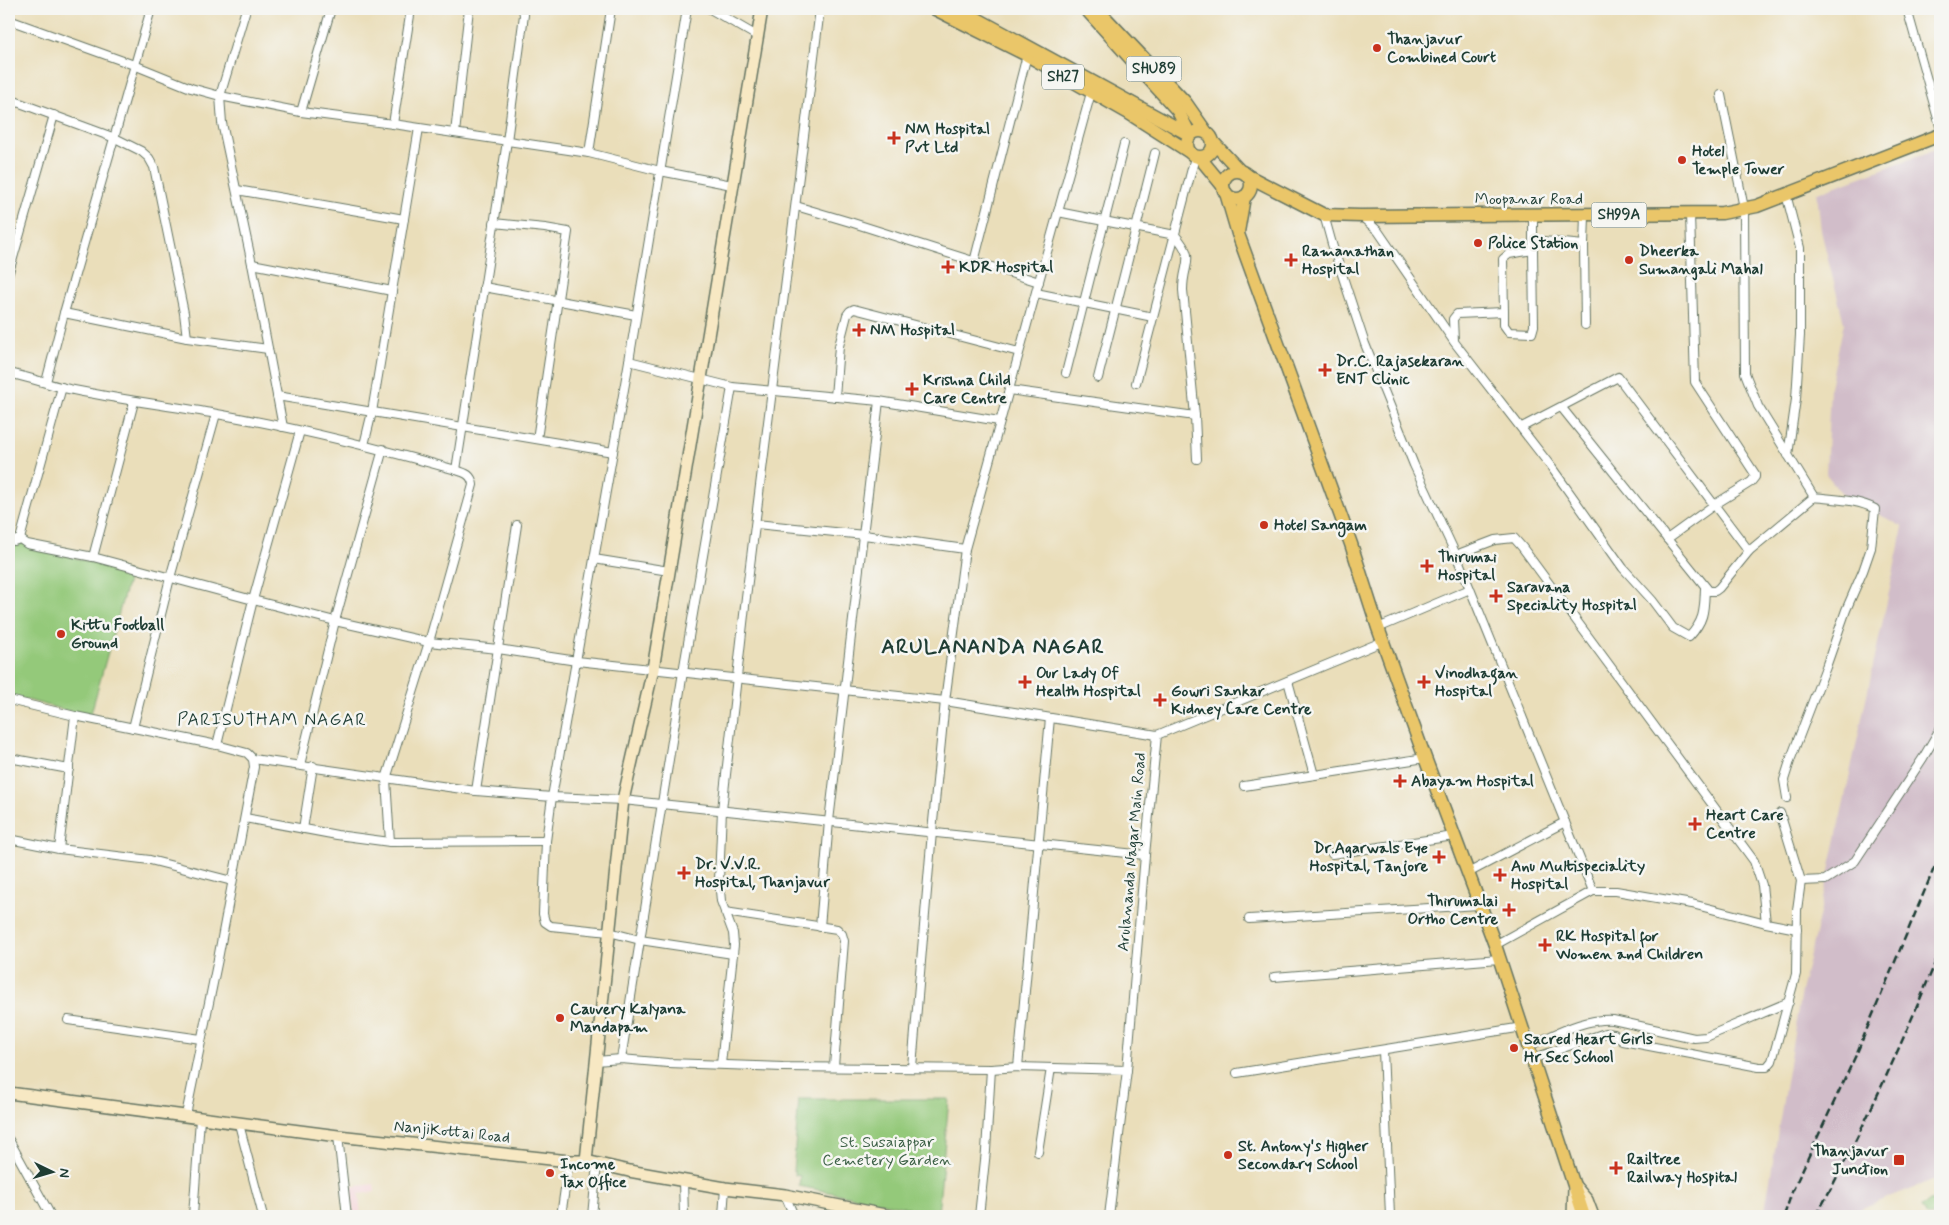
<svg xmlns="http://www.w3.org/2000/svg" width="1949" height="1225" font-family="Mynerve,sans-serif">
<rect width="100%" height="100%" fill="#f6f6f2"/>
<filter id="ink" filterUnits="userSpaceOnUse"><feTurbulence type="fractalNoise" baseFrequency=".02" numOctaves="2"/><feDisplacementMap in="SourceGraphic" scale="10" xChannelSelector="R" yChannelSelector="G"/><feConvolveMatrix kernelMatrix="1 2 1 2 8 2 1 2 1" color-interpolation-filters="sRGB"/></filter>
<filter id="wash" filterUnits="userSpaceOnUse"><feTurbulence type="fractalNoise" baseFrequency=".0096" numOctaves="4" result="noise"/><feDisplacementMap in="SourceGraphic" scale="20" xChannelSelector="R" yChannelSelector="G"/><feGaussianBlur stdDeviation="1.12" result="paint"/><feColorMatrix in="noise" values="0 0 0 0 0 0 0 0 0 0 0 0 0 0 0 0 0 1.4 0 .05"/><feComposite in="paint" operator="in"/></filter>
<g filter="url(#wash)">
<rect width="100%" height="100%" fill="#eadeba"/>
<path fill="#f6cfd6" d="M374,1184L375,1192L359,1194L361,1216H354L349,1187Z"/>
<path fill="#d1bdc9" d="M1940,148V1177L1862,1208L1855,1216H1764L1801,991L1818,922L1903,527L1844,496L1826,474L1830,387L1844,323L1821,231L1817,193Z"/>
<g fill="#94c97a" stroke="#5a8357">
<path d="M14,541L130,573L90,717L9,695V560Z"/>
<path d="M799,1099H949L938,1214L799,1186L800,1176L795,1175V1172L793,1171Z"/>
<path d="M1940,1198V1211L1936,1216H1926L1921,1207L1930,1200Z"/>
</g>
</g>
<g filter="url(#ink)">
<g fill="none" stroke-linecap="round" stroke-linejoin="round">
<g stroke="#667563" stroke-width="10">
<g id="street">
<path d="M246,9L220,96L222,123L252,264L283,427"/>
<path d="M687,9L629,361L552,797L546,841L543,914L545,922L551,926L609,932L640,940L733,954"/>
<path d="M710,9L757,36"/>
<path d="M1907,9L1940,126"/>
<path d="M9,20L134,65L191,88L220,96L301,112L393,124L589,153L660,171L732,185"/>
<path d="M1721,95L1744,208L1745,373L1758,406L1814,497"/>
<path d="M9,99L115,138L141,151L149,158L154,167L184,313L187,338L64,313"/>
<path d="M301,112L331,9"/>
<path d="M393,124L411,9"/>
<path d="M455,133L469,9"/>
<path d="M589,153L611,9"/>
<path d="M237,190L404,219"/>
<path d="M1786,194L1800,248V335L1796,399L1788,455"/>
<path d="M796,206L850,222L1039,282"/>
<path d="M1058,212L1175,235C1197,260 1183,262 1183,290L1195,416L1197,459"/>
<path d="M1324,215L1332,244L1365,344L1414,465L1457,557L1593,891"/>
<path d="M1361,216L1378,231L1455,343L1552,468L1623,568L1652,600L1673,628L1689,637C1705,620 1704,610 1705,588"/>
<path d="M494,223L545,228L568,232L537,439"/>
<path d="M1533,240L1584,245"/>
<path d="M974,262L1027,55"/>
<path d="M252,264L392,291"/>
<path d="M9,272L54,115"/>
<path d="M484,287L636,315"/>
<path d="M1036,293L1153,317"/>
<path d="M1504,312V325L1509,332L1532,333L1534,326L1533,250"/>
<path d="M1585,325L1584,245L1585,215"/>
<path d="M187,338L268,349"/>
<path d="M1454,341L1453,319L1457,314L1504,312L1503,259L1509,254L1533,250V215"/>
<path d="M629,361L732,387L879,401L999,421"/>
<path d="M9,373C27,377 45,383 64,388C114,399 166,405 217,414C298,428 377,448 456,470C466,473 472,475 473,485L429,642L386,779L390,842"/>
<path d="M1066,373L1124,144"/>
<path d="M1098,378L1155,153"/>
<path d="M46,382L64,313L151,9"/>
<path d="M1136,383L1195,157"/>
<path d="M1009,390L1195,416"/>
<path d="M277,396L613,452"/>
<path d="M835,397L839,346L847,315L850,311L854,309L1019,352"/>
<path d="M1562,408L1709,591H1715L1719,588L1749,551L1814,497C1835,500 1856,499 1875,509L1871,548L1863,571L1846,610L1826,667L1791,758L1784,780L1787,798"/>
<path d="M1522,427L1618,377L1749,551"/>
<path d="M300,431L253,600L335,621L429,642L498,649L577,661L945,701L1157,735"/>
<path d="M364,445L372,412L419,128"/>
<path d="M456,470L507,141L524,15L523,9"/>
<path d="M756,524L864,535L965,549"/>
<path d="M9,537L14,541L20,539L27,544L93,557L253,600L217,745L247,753L253,759L254,767L218,959L186,1115"/>
<path d="M20,539L62,387"/>
<path d="M1667,539L1714,505L1751,482L1755,477V474L1695,382L1690,214"/>
<path d="M93,557L134,402"/>
<path d="M1457,557L1461,553L1495,540L1514,538L1522,547L1754,861L1762,885L1766,923"/>
<path d="M594,559L669,571"/>
<path d="M1378,628L1470,589"/>
<path d="M1288,681L1314,775"/>
<path d="M9,700L75,716L217,745"/>
<path d="M133,728L170,578L216,414"/>
<path d="M9,758L69,769"/>
<path d="M253,759L476,791L552,797L623,800L1145,855"/>
<path d="M300,765L335,621L383,449"/>
<path d="M1244,786L1425,758"/>
<path d="M476,791L517,525"/>
<path d="M245,818L337,835L390,842L546,841"/>
<path d="M303,829L313,766"/>
<path d="M9,839L59,849L150,860L232,881"/>
<path d="M59,849L75,716"/>
<path d="M1332,854L1454,836"/>
<path d="M1468,873L1565,822"/>
<path d="M1801,881L1825,880L1855,861L1923,758L1940,729"/>
<path d="M725,912L837,929L842,934L844,941L834,1066"/>
<path d="M1249,919L1479,905"/>
<path d="M820,927L829,821L879,401"/>
<path d="M1495,945L1593,891H1616L1692,904L1766,923L1797,929"/>
<path d="M1274,977L1499,959"/>
<path d="M68,1020L201,1039"/>
<path d="M1528,1046C1555,1035 1583,1018 1613,1020L1694,1038L1706,1037L1789,1002"/>
<path d="M1383,1050L1390,1216"/>
<path d="M621,1059L683,672L732,387"/>
<path d="M1532,1059L1605,1033L1614,1034L1623,1041L1759,1067H1767L1772,1061L1796,974L1797,910L1801,881L1780,813"/>
<path d="M596,1061L621,1059L668,1063L783,1067L991,1069L1018,1067L1127,1070"/>
<path d="M721,1064L734,945L733,933L721,901L719,880L722,810L746,597L820,9"/>
<path d="M912,1067L932,832L945,701L965,549L1092,89"/>
<path d="M1018,1067L1050,718"/>
<path d="M1237,1073L1523,1027"/>
<path d="M239,1124L263,1216"/>
<path d="M338,1136L347,1216"/>
<path d="M9,1140L51,1216"/>
<path d="M1038,1152L1051,1068"/>
<path d="M683,1181L684,1216"/>
<path d="M785,1195L794,1216"/>
<path d="M193,1216L200,1119"/>
<path d="M561,1216L569,1161"/>
<path d="M592,1216L597,1164"/>
<path d="M723,1216L725,1188"/>
<path d="M979,1216L986,1151L991,1069"/>
<path d="M1109,1216L1127,1070L1145,855L1157,735L1384,641"/>
</g>
</g>
<g stroke="#667563" stroke-width="14">
<g id="secondary">
<path d="M9,1093L338,1136L569,1161H586L629,1171L725,1188L785,1195L890,1216"/>
<path d="M586,1161L623,800L653,669L762,9"/>
<path d="M1575,1186L1587,1200L1593,1216"/>
<path d="M1573,1216L1574,1188"/>
</g>
</g>
<g stroke="#667563" stroke-width="15">
<g id="primary">
<path d="M935,9L1027,55L1127,112L1188,151"/>
<path d="M959,9L1190,135"/>
<path d="M1086,9L1178,111L1190,135"/>
<path d="M1097,9L1185,102L1206,132"/>
<circle cx="1200" cy="144" r="13"/>
<path d="M1213,142L1240,171"/>
<path d="M1200,158L1223,186"/>
<circle cx="1237" cy="185" r="14"/>
<path d="M1248,176L1324,215L1361,216L1722,213L1757,206L1940,135"/>
<path d="M1226,193L1238,234L1351,544L1378,628L1425,758L1495,945L1584,1216"/>
<path d="M1238,232L1244,197"/>
</g>
</g>
<use href="#street" stroke="#fff" stroke-width="8"/>
<use href="#secondary" stroke="#f7e8c3" stroke-width="11"/>
<use href="#primary" stroke="#eac669" stroke-width="12"/>
<g stroke="#1f3d34" stroke-width="2.5" stroke-dasharray="8 4" stroke-linecap="butt">
<path d="M1784,1216L1792,1192L1856,1055L1940,854"/>
<path d="M1816,1216C1863,1131 1903,1042 1940,951"/>
</g>
</g>
</g>
<g fill="#c8321e" stroke="#f6f6f2" stroke-width="2">
<circle cx="1377" cy="48" r="5"/>
<path d="M891.5 130.5h5v5h5v5h-5v5h-5v-5h-5v-5h5z"/>
<circle cx="1682" cy="160" r="5"/>
<circle cx="1478" cy="243" r="5"/>
<path d="M1288.5 252.5h5v5h5v5h-5v5h-5v-5h-5v-5h5z"/>
<circle cx="1629" cy="260" r="5"/>
<path d="M945.5 259.5h5v5h5v5h-5v5h-5v-5h-5v-5h5z"/>
<path d="M856.5 322.5h5v5h5v5h-5v5h-5v-5h-5v-5h5z"/>
<path d="M1322.5 362.5h5v5h5v5h-5v5h-5v-5h-5v-5h5z"/>
<path d="M909.5 381.5h5v5h5v5h-5v5h-5v-5h-5v-5h5z"/>
<circle cx="1264" cy="525" r="5"/>
<path d="M1424.5 558.5h5v5h5v5h-5v5h-5v-5h-5v-5h5z"/>
<path d="M1493.5 588.5h5v5h5v5h-5v5h-5v-5h-5v-5h5z"/>
<circle cx="61" cy="634" r="5"/>
<path d="M1022.5 674.5h5v5h5v5h-5v5h-5v-5h-5v-5h5z"/>
<path d="M1421.5 674.5h5v5h5v5h-5v5h-5v-5h-5v-5h5z"/>
<path d="M1157.5 692.5h5v5h5v5h-5v5h-5v-5h-5v-5h5z"/>
<path d="M1397.5 773.5h5v5h5v5h-5v5h-5v-5h-5v-5h5z"/>
<path d="M1692.5 816.5h5v5h5v5h-5v5h-5v-5h-5v-5h5z"/>
<path d="M1436.5 849.5h5v5h5v5h-5v5h-5v-5h-5v-5h5z"/>
<path d="M681.5 865.5h5v5h5v5h-5v5h-5v-5h-5v-5h5z"/>
<path d="M1497.5 867.5h5v5h5v5h-5v5h-5v-5h-5v-5h5z"/>
<path d="M1506.5 902.5h5v5h5v5h-5v5h-5v-5h-5v-5h5z"/>
<path d="M1542.5 937.5h5v5h5v5h-5v5h-5v-5h-5v-5h5z"/>
<circle cx="560" cy="1018" r="5"/>
<circle cx="1514" cy="1048" r="5"/>
<circle cx="1228" cy="1155" r="5"/>
<rect x="1893" y="1154" width="12" height="12" rx="2.5"/>
<path d="M1613.5 1160.5h5v5h5v5h-5v5h-5v-5h-5v-5h5z"/>
<circle cx="550" cy="1173" r="5"/>
</g>
<g text-anchor="middle" dominant-baseline="central" stroke-width="5" stroke-linejoin="round" paint-order="stroke">
<g fill="#f6f6f2" stroke="#60746d" stroke-width="1">
<rect x="1126.5" y="56.5" width="55" height="25" rx="4"/>
<rect x="1042" y="64.5" width="42" height="25" rx="4"/>
<rect x="1591.5" y="202.5" width="55" height="25" rx="4"/>
</g>
<g font-size="15" font-weight="bold" fill="#1f3d34">
<text x="1154" y="69">SHU89</text>
<text x="1063" y="77">SH27</text>
<text x="1619" y="215">SH99A</text>
</g>
<g font-size="16" font-weight="bold" fill="#1f3d34" stroke="#f6f6f2" text-anchor="start">
<text x="1387" y="39">Thanjavur<tspan x="1387" dy="18">Combined Court</tspan></text>
<text x="905" y="129">NM Hospital<tspan x="905" dy="18">Pvt Ltd</tspan></text>
<text x="1692" y="151">Hotel<tspan x="1692" dy="18">Temple Tower</tspan></text>
<text x="1488" y="243">Police Station</text>
<text x="1302" y="251">Ramanathan<tspan x="1302" dy="18">Hospital</tspan></text>
<text x="1639" y="251">Dheerka<tspan x="1639" dy="18">Sumangali Mahal</tspan></text>
<text x="959" y="267">KDR Hospital</text>
<text x="870" y="330">NM Hospital</text>
<text x="1336" y="361">Dr.C. Rajasekaran<tspan x="1336" dy="18">ENT Clinic</tspan></text>
<text x="923" y="380">Krishna Child<tspan x="923" dy="18">Care Centre</tspan></text>
<text x="1274" y="525">Hotel Sangam</text>
<text x="1438" y="557">Thirumai<tspan x="1438" dy="18">Hospital</tspan></text>
<text x="1507" y="587">Saravana<tspan x="1507" dy="18">Speciality Hospital</tspan></text>
<text x="71" y="625">Kittu Football<tspan x="71" dy="18">Ground</tspan></text>
<text x="1036" y="673">Our Lady Of<tspan x="1036" dy="18">Health Hospital</tspan></text>
<text x="1435" y="673">Vinodhagan<tspan x="1435" dy="18">Hospital</tspan></text>
<text x="1171" y="691">Gowri Sankar<tspan x="1171" dy="18">Kidney Care Centre</tspan></text>
<text x="1411" y="781">Abayam Hospital</text>
<text x="1706" y="815">Heart Care<tspan x="1706" dy="18">Centre</tspan></text>
<text x="1428" y="848" text-anchor="end">Dr.Agarwals Eye<tspan x="1428" dy="18">Hospital, Tanjore</tspan></text>
<text x="695" y="864">Dr. V.V.R.<tspan x="695" dy="18">Hospital, Thanjavur</tspan></text>
<text x="1511" y="866">Anu Multispeciality<tspan x="1511" dy="18">Hospital</tspan></text>
<text x="1498" y="901" text-anchor="end">Thirumalai<tspan x="1498" dy="18">Ortho Centre</tspan></text>
<text x="1556" y="936">RK Hospital for<tspan x="1556" dy="18">Women and Children</tspan></text>
<text x="570" y="1009">Cauvery Kalyana<tspan x="570" dy="18">Mandapam</tspan></text>
<text x="1524" y="1039">Sacred Heart Girls<tspan x="1524" dy="18">Hr Sec School</tspan></text>
<text x="1238" y="1146">St. Antony's Higher<tspan x="1238" dy="18">Secondary School</tspan></text>
<text x="1888" y="1151" text-anchor="end">Thanjavur<tspan x="1888" dy="18">Junction</tspan></text>
<text x="1627" y="1159">Railtree<tspan x="1627" dy="18">Railway Hospital</tspan></text>
<text x="560" y="1164">Income<tspan x="560" dy="18">Tax Office</tspan></text>
</g>
<g font-size="16" fill="#1f3d34" stroke="#f6f6f2">
<text x="1529" y="199">Moopanar Road</text>
<text transform="translate(1132 852) rotate(-85)">Arulananda Nagar Main Road</text>
<text transform="translate(452 1132) rotate(6)">NanjiKottai Road</text>
</g>
<g font-size="16" fill="#3c6046" stroke="#f6f6f2">
<text x="887" y="1142">St. Susaiappar<tspan x="887" dy="18">Cemetery Garden</tspan></text>
</g>
<g font-size="18" letter-spacing="1" fill="#1f3d34" stroke="#f6f6f2">
<text x="272" y="720">PARISUTHAM NAGAR</text>
</g>
<g font-size="21" font-weight="bold" letter-spacing="1" fill="#1f3d34" stroke="#f6f6f2">
<text x="993" y="647">ARULANANDA NAGAR</text>
</g>
</g>
<rect width="1949" height="1225" fill="none" stroke="#f6f6f2" stroke-width="30"/>
<g transform="translate(52 1172) rotate(95)" stroke="#f6f6f2" stroke-width="4" paint-order="stroke">
<path d="M0-4L9 19L0 12L-9 19Z" fill="#1f3d34"/>
<text y="-8" font-size="14" font-weight="bold" text-anchor="middle" fill="#1f3d34">N</text>
</g>
</svg>
